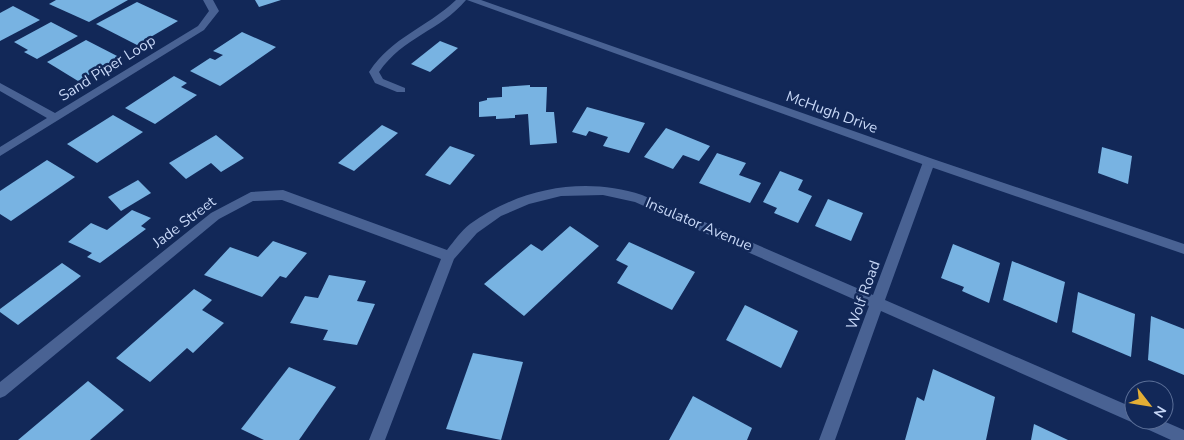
<svg xmlns="http://www.w3.org/2000/svg" width="1184" height="440" font-family="'Nunito Sans',sans-serif">
<rect width="100%" height="100%" fill="#122858"/>
<g fill="#78b3e2">
<path d="M56,0H128L89,22L49,4Z"/>
<path d="M255,0H281L259,7Z"/>
<path d="M137,2L178,21L137,45L96,24Z"/>
<path d="M13,6L40,20L0,41V13Z"/>
<path d="M51,22L78,36L37,59L24,52L28,50L14,42Z"/>
<path d="M242,32L276,47L220,86L190,71L210,58L215,60L223,55L213,51Z"/>
<path d="M86,40L119,57L78,81L47,62Z"/>
<path d="M440,41L458,48L430,72L411,64Z"/>
<path d="M174,76L187,83L181,87L197,95L155,124L125,108Z"/>
<path d="M530,85V87H547L546,112H554L557,143L530,145L528,114L515,115V118L496,119V116L479,117V102L487,100V98L502,97V87Z"/>
<path d="M587,107L645,123L629,153L603,146L608,137L589,131L586,136L572,132Z"/>
<path d="M113,115L143,132L97,163L67,144Z"/>
<path d="M382,125L398,133L354,171L338,163Z"/>
<path d="M666,128L710,146L699,161L683,155L673,169L644,157Z"/>
<path d="M216,135L244,158L221,172L211,163L186,179L169,163Z"/>
<path d="M450,146L475,155L450,185L425,175Z"/>
<path d="M1102,147L1132,156L1128,184L1098,173Z"/>
<path d="M717,153L746,163L739,175L761,183L750,203L699,183Z"/>
<path d="M47,160L75,177L11,221L0,214V191Z"/>
<path d="M780,171L803,180L798,190L812,196L798,223L774,213L777,208L763,202Z"/>
<path d="M138,180L151,193L121,211L108,197Z"/>
<path d="M828,199L863,213L851,241L815,226Z"/>
<path d="M132,210L151,218L141,226L146,229L100,263L87,257L92,253L68,242L91,223L107,230Z"/>
<path d="M570,226L599,246L524,316L484,284L531,244L542,251Z"/>
<path d="M273,241L307,253L286,278L280,276L262,297L204,275L230,247L258,257Z"/>
<path d="M629,242L695,272L672,310L617,283L628,266L616,260Z"/>
<path d="M953,244L1000,263L989,303L962,291L964,287L941,278Z"/>
<path d="M1012,261L1065,282L1057,323L1003,300Z"/>
<path d="M62,263L81,276L18,325L0,312V309Z"/>
<path d="M329,275L366,281L357,301L375,304L357,345L323,340L328,330L290,323L305,296L318,298Z"/>
<path d="M194,289L212,300L202,310L224,323L193,353L187,348L150,382L116,358Z"/>
<path d="M1078,292L1135,314L1131,357L1072,332Z"/>
<path d="M745,305L798,331L781,368L726,340Z"/>
<path d="M1151,316L1184,329V375L1148,360Z"/>
<path d="M473,353L523,362L501,440L446,429Z"/>
<path d="M289,367L336,387L299,440H264L241,429Z"/>
<path d="M933,369L995,397L986,440H905L917,397L924,401Z"/>
<path d="M88,381L124,410L90,440H18Z"/>
<path d="M693,396L752,428L747,440H669Z"/>
<path d="M1034,424L1068,440H1031Z"/>
</g>
<g fill="none" stroke-linecap="round" stroke-linejoin="round">
<path fill="#496293" fill-rule="evenodd" d="M456,0H466C440,31 403,37 379,72L383,79L405,88V92H397L375,83L369,72C393,36 425,29 456,0Z"/>
<g fill="#496293" fill-rule="evenodd">
<path d="M203,0H213L219,11L204,30L0,156V147L47,118L0,91V83L55,113L198,26L209,11Z"/>
<path d="M929,158L935,162L885,300L1134,408V420H1161L1184,430V440H1171L1138,425L1137,422L1134,423L1129,421L881,311L835,440H819L869,306L635,202L603,195L561,196L529,204L501,216L477,233L454,259L385,440H369L441,259L282,200L253,201L219,219L5,396L0,398V382L211,213L251,192L283,190L447,250C454,241 461,231 470,224C520,188 584,176 642,195L873,295L923,162Z"/>
</g>
<path fill="#496293" fill-rule="evenodd" d="M467,0H481L933,159L1184,244V254L925,165Z"/>
</g>
<g text-anchor="middle" dominant-baseline="central" stroke-width="5" stroke-linejoin="round" paint-order="stroke">
<g font-size="15" fill="#c7d7f6" stroke="#122858">
<text transform="translate(107 68) rotate(-32)">Sand Piper Loop</text>
<text transform="translate(832 112) rotate(20)">McHugh Drive</text>
<text transform="translate(184 222) rotate(-37)">Jade Street</text>
<text transform="translate(699 224) rotate(23)">Insulator Avenue</text>
<text transform="translate(863 295) rotate(-70)">Wolf Road</text>
</g>
</g>
<g transform="translate(1149 405) rotate(121)"><circle r="24" fill="#122858" stroke="#5a6e97"/>
<path d="M0-4L9 19L0 12L-9 19Z" fill="#e3ae35"/>
<text y="-8" font-size="14" font-weight="bold" text-anchor="middle" fill="#c7d7f6">N</text>
</g>
</svg>
